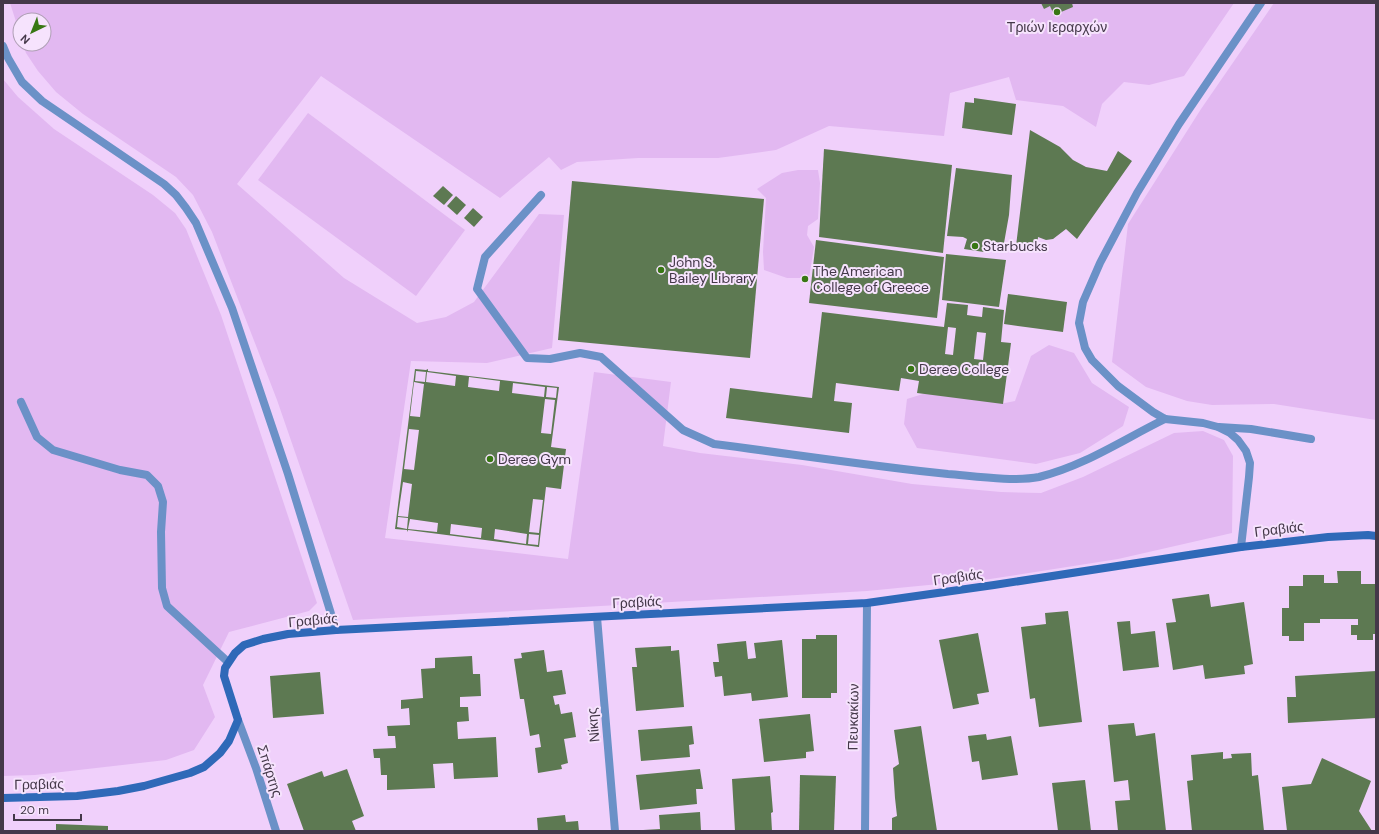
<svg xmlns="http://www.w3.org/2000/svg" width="1379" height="834" font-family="'DM Sans',sans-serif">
<rect width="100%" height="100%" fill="#f0d0fb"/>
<g fill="#e2b8f1">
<path d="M10,3H1234L1184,76L1149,85L1124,82L1102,104L1096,127L1063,106L1016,100L1009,77L950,93L944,136L829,126L776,150L718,158H638L577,162L561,170L549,157L500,198L321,76L237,184L344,278L417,323L446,317L474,302L539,214L564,215L552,348L487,363L411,361L385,538L568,559L594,372L671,382L663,446L700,453L802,465L912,484L1001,492L1041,493L1083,477L1174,433L1203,431L1224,440L1233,456L1232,533L1118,559L990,579L867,591L353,620L277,400L212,232L193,195L176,177L83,114L56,92L38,71L26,53L23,44H44V20H20V34Z"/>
<path d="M1274,3H1376V420L1274,404L1212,405L1187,401L1146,387L1112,362L1128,224L1201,109Z"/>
<path d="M3,79L18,97L54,129L153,195L175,213L186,229L221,315L317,603L309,611L229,632L203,685L215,717L194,750L166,760L35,775L3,776Z"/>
<path d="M308,113L465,230L416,296L258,180Z"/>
<path d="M798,170H818L820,183L818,219L808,226L807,235L814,247L809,278H787L764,270L763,252L766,198L757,189L782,173Z"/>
<path d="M1049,345L1074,353L1092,383L1129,407L1123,426L1080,453L1036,464L917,448L904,424L907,399L926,393L1005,403L1015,401L1031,356Z"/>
</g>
<g fill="#5d7952" fill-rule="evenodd">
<path d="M1041,3H1072L1073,7L1054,15L1050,6L1044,9Z"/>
<path d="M974,98L1016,104L1012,135L962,128L965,102L974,103Z"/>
<path d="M1030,130L1060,147L1073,160L1086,167L1107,171L1118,151L1132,161L1077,239L1066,229L1053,239L1046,240L1038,237L1037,248L1016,246Z"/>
<path d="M824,149L952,165L943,253L819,237Z"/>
<path d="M956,168L1012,175L1009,215L1004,243L985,242L984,252L964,249L967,239L963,237L947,236Z"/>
<path d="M572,181L764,199L750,358L558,340Z"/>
<path d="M443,186L453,195L444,205L433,196Z"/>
<path d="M456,196L466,205L457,215L447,206Z"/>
<path d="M473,208L483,217L474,227L464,218Z"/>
<path d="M816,240L944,257L937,318L809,303Z"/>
<path d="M946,254L1006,260L999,307L942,300Z"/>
<path d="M1008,294L1067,302L1063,332L1004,324Z"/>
<path d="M947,303L968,305L967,315L974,316L982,317L983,307L1004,310L1001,342L1011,343L1003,404L917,393L919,381L901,378L899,391L836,383L834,401L852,403L849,433L726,418L730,388L812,398L822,312L944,327ZM948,327L956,328L953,355L945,354ZM977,332L986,333L983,360L974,359Z"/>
<path d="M415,369L426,370L428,369V371L559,387L551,447L566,449L561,489L546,487L539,547L408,530L407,532V530L395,529ZM416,371L426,372L425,382L415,381ZM427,372L456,376L455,386L426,382ZM469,377L500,381L499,391L468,387ZM414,382L424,384L420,417L410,416ZM513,383L545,387L544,397L512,393ZM547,387L557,388L556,398L546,397ZM545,399L555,400L551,434L541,433ZM409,429L419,430L414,470L404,469ZM403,482L412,484L408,517L398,516ZM533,499L543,500L539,533L529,532ZM398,517L408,518L407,529L397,527ZM410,519L438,523L437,532L408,529ZM451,524L482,528L481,538L450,534ZM495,529L527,534L526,544L494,539ZM529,534L539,535L538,545L528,544Z"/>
<path d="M1337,571H1361V584H1375L1376,634H1373V640H1357V635H1351V625H1358V619H1320V623H1304V641H1289V636H1282V608H1289V586H1303V575H1324V583H1338Z"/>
<path d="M1209,594L1211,607L1244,602L1253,664L1244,666L1245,674L1205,679L1203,665L1173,670L1166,623L1176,622L1172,599Z"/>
<path d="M1068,611L1082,722L1039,727L1035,698L1030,699L1021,627L1046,624L1045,613Z"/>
<path d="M1130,621L1131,634L1155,631L1159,667L1123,671L1117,622Z"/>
<path d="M978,633L989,692L977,694L979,704L953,709L939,640Z"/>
<path d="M816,635H837V693H831V698H802V639H816Z"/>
<path d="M782,640L788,697L752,701L751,693L724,696L722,676L715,677L713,662H719L717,644L746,641L748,659L756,658L754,643Z"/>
<path d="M671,646V651L679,650L684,707L636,711L632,667H637L635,648Z"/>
<path d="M544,650L547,672L562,670L566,694L553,696L555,705L559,704L561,714L572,712L576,737L564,739L568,763L561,765L562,769L538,773L535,748L541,747L539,734L530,736L524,699H520L514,659L522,658L521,653Z"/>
<path d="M472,656L473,674H480L481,696L460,697V707H468L469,721L457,722L458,739L496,737L498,777L454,779L453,763L433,764L435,788L387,790V775H381L380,758H374L373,749L396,748L395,736H388L387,726L410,725L409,708L401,709V700L423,698L421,669L435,668V658Z"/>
<path d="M1376,671V718L1288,723L1287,697H1296L1295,676Z"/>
<path d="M320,672L324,714L273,718L270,676Z"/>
<path d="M810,714L814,751L806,752V758L764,762L759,719Z"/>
<path d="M1134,723L1136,736L1155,733L1166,831H1118L1115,801L1130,800L1128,780L1114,782L1108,725Z"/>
<path d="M692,726L694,744L689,745L690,757L641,761L638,730Z"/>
<path d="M921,726L937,831H892V818L897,816L895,798L893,768L899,764L894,730Z"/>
<path d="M986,734L987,740L1011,736L1018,775L982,780L979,761L972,762L968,736Z"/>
<path d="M1223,752V759L1232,758L1231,754L1251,753L1252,776L1258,775L1264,831H1192L1187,781L1193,780L1191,755Z"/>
<path d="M1322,758L1371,781L1359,811L1372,831H1287L1282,787L1311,784Z"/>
<path d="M347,769L364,816L352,821L356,831H304L287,784L322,771L324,777Z"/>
<path d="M700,769L703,789H696L697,804L640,810L636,775Z"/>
<path d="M800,775L836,776L834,831H799Z"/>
<path d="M770,776L773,812L771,813L772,831H735L732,779Z"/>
<path d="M1085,780L1091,831H1058L1052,783Z"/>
<path d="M700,812L701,831H643V830L660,829L659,815Z"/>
<path d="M565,815L566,822L578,821L579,831H538L537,818Z"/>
<path d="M56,824L108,826V831H56Z"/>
</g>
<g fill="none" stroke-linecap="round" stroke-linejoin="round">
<g stroke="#6b91c7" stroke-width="8">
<path d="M541,195L485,257L477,289L527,358L550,359L580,353L601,357L683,430L714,444C792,454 870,466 948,474C973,476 1015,482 1039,477C1084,466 1124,439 1165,419"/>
<path d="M21,402L37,437L53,450L120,470L147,475L158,486L163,502L161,532L162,588L167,606L228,662"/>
<path d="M1219,427L1251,429L1311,439"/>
</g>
<g stroke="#6b91c7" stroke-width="8">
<path d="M3,46L8,58L22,82L42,101L164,184L176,195L186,208L196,223L232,308L288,474L336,630"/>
<path d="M1241,547L1249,477L1250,463L1246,451L1238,440L1230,433L1218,427L1203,423L1165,419L1153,412L1118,386L1092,360L1085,348L1079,323L1083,302L1100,263L1137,193L1179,124L1261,3"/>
<path d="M597,617L615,831"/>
<path d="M238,720L256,768L276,831"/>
<path d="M865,831L867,603"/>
</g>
<path stroke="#2f69b8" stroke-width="8" d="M3,798L77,796L118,791L144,786L190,773L204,767L220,753L229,741L238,720L224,676L225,668L235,653L244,645L263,639L288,634L336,630L867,603L994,585L1241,547L1328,537L1368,535L1376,536"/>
</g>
<g fill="#387714" stroke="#f6e3fd" stroke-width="1.5">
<circle cx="1057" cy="12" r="4"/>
<circle cx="975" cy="246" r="4"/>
<circle cx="661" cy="270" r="4"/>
<circle cx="805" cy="279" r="4"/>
<circle cx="911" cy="369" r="4"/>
<circle cx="490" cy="459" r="4"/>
</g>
<g text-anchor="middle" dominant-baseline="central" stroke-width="4" stroke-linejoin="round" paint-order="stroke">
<g font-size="14" fill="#443849" stroke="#f6e3fd" text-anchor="start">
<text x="1057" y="27" text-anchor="middle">Τριών Ιεραρχών</text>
<text x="983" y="246">Starbucks</text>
<text x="669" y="262">John S.<tspan x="669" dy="16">Bailey Library</tspan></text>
<text x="813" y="271">The American<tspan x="813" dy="16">College of Greece</tspan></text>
<text x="919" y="369">Deree College</text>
<text x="498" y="459">Deree Gym</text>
</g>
<g font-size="14" fill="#443849" stroke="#f6e3fd">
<text transform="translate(1279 529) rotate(-7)">Γραβιάς</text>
<text transform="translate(958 577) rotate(-8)">Γραβιάς</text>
<text transform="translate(637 602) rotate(-3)">Γραβιάς</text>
<text transform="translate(313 620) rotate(-5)">Γραβιάς</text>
<text transform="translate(853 717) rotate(-89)">Πευκακίων</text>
<text transform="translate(593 725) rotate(-95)">Νίκης</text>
<text transform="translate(270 771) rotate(72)">Σπάρτης</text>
<text transform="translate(39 784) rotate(-1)">Γραβιάς</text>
</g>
</g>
<rect width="1379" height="834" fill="none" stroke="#443849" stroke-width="8"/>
<g transform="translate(32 32) rotate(223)"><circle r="19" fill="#f6e3fd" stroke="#af9fb5"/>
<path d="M0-3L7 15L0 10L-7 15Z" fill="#387714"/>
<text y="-6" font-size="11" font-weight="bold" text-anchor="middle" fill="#443849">N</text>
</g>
<path d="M14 814v6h67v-6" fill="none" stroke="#443849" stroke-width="2"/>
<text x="20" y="814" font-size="12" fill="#443849" stroke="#f6e3fd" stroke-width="3" paint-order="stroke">20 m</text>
</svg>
